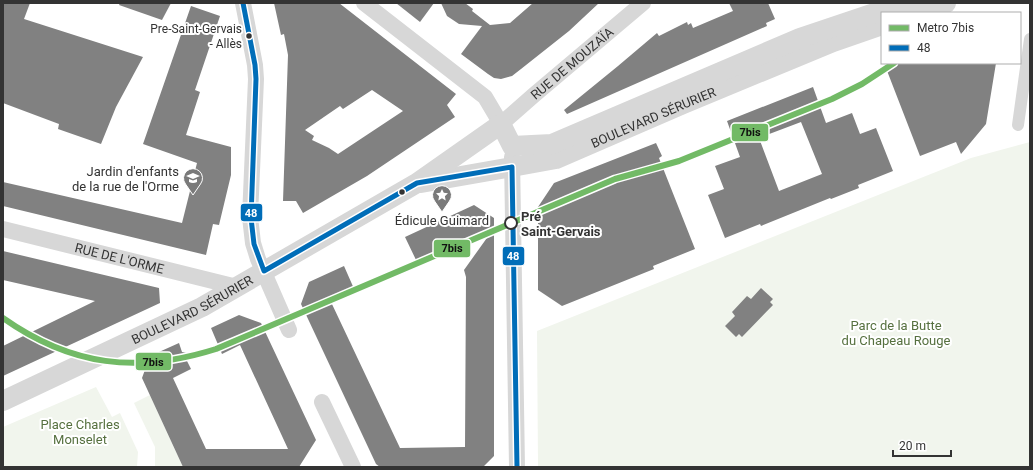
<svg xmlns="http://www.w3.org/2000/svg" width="1033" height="470" font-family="Roboto,sans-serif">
<rect width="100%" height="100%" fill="#fff"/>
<g fill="#f1f5ed">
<path d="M1030,142V467L538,466L537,331L971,158Z"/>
<path d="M96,387L112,417L120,413L138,452L137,467H3V427Z"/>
<path d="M150,395L183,467H155V447L134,403Z"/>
</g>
<g fill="#818181" fill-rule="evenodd">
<path d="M3,3H30L24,19L143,57L116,107L101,144L58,129L59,124L3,103Z"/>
<path d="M120,3H171L162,20L119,5Z"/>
<path d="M274,3H339L456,94L447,105L455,117L367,176L303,213L296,201H283L288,55L284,34L281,35ZM372,90L403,111L338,154L329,148L312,140L314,136L305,130L340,106L343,109Z"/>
<path d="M396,3H434L420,22Z"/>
<path d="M441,3H465L473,9L472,11L490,25L510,23L533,3H599L569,31L521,69L512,76L501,79L494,78L488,74L461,54L482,26L459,24L447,16Z"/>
<path d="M729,3H768L775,19L766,23L767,26L567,114L564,110L618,66L657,33L659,36L687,22L688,25L691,23L693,28L733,11Z"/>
<path d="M191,6L220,16L195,90L200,92L186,135L231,147V175L219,225L213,224L206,255L3,206V182L182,223L197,163L143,144Z"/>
<path d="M884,63H996L986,124L961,154L956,142L920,156Z"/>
<path d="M813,87L826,123L852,113L860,134L876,128L893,171L858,185L859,188L831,199L830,198L761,226L760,224L725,238L708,195L724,189L715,166L740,157L727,121ZM801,122L822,174L779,191L759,138Z"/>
<path d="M656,143L662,156L659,158L695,249L653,266L654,269L562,306L538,290V207L554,183Z"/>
<path d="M474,205L494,218V227L441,251L439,255H434L417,262L405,237Z"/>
<path d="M494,228V456L483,467H380L376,464L301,304L309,282L344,266L355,291L331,302L400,448L465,447L466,277L464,270Z"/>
<path d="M3,251L159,288L160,303L3,376V346L95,301L3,280Z"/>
<path d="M761,288L773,299L770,302L773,305L742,337L739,334L736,337L725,326L735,316L732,312L747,296L751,299Z"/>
<path d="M239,315L261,323L316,440L299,467H183L142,378L150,356L179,343L182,352L191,354L187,361L191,369L173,378L206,449H288L240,345L222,354L211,328Z"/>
</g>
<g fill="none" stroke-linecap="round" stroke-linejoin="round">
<path stroke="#d7d7d7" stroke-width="12" d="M1018,125L1030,39"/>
<g stroke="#d7d7d7" stroke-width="16">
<path d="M243,3L255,65L256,79L250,217L253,243L258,259L289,330"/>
<path id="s1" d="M364,3L485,97L501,124L534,95L643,3"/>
<path d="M512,157L517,467"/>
<path id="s2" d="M3,229L237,287"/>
<path d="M322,402L353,467"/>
</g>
<g stroke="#d7d7d7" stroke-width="20">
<path d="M917,13L946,3"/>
<path id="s3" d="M421,183L512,167L556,159L683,104L833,42L882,25"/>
<path id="s4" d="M3,401L202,307L417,183L501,124L512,146L552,144L800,38L904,3"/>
</g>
<g stroke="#fff" stroke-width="8">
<path id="bus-1" d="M243,3L255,65L256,79L251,218L254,244L264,271L417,183L512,167L517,467"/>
</g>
<use href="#bus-1" stroke="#006db8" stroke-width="5"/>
<g stroke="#fff" stroke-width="9">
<path id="metro-1" d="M3,318C71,366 137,374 216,349L615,179L679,161L832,99L862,84L894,63"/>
</g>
<use href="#metro-1" stroke="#72ba66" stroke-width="6"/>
</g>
<defs>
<g id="school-pin" transform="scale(1)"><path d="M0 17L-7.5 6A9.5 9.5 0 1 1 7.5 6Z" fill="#7a7a7a" stroke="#fff"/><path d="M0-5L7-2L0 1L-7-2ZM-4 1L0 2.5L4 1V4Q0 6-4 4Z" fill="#fff"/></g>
<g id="sight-pin" transform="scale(1)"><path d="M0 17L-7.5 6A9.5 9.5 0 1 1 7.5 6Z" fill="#7a7a7a" stroke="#fff"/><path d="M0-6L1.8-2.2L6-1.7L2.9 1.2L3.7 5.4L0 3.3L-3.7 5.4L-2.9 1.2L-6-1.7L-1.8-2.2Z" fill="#fff"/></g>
</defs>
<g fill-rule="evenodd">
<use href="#school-pin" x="193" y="178"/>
<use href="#sight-pin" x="442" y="195"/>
</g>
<g fill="#333" stroke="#fff" stroke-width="1.5">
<circle cx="249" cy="36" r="3.5"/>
<circle cx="402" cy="192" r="3.5"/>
</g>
<circle fill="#fff" stroke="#333" stroke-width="2" cx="511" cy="223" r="6"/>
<g text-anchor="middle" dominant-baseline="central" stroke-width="4" stroke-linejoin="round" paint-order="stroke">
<g font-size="12" fill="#333" stroke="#fff" text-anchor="end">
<text x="242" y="29">Pre-Saint-Gervais<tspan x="242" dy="15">- Allès</tspan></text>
</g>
<g font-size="13" fill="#333" stroke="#fff">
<text stroke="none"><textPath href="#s1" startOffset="278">RUE DE MOUZAÏA</textPath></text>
<text stroke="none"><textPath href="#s3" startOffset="243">BOULEVARD SÉRURIER</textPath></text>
<text stroke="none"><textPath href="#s2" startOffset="120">RUE DE L'ORME</textPath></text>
<text stroke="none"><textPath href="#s4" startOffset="210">BOULEVARD SÉRURIER</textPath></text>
</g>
<g font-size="13" fill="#333" stroke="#fff" text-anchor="end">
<text x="179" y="171">Jardin d'enfants<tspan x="179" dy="15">de la rue de l'Orme</tspan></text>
<text x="442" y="220" text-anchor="middle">Édicule Guimard</text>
</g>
<g font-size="13" font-weight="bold" fill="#333" stroke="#fff" text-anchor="start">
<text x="521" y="216">Pré<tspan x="521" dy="15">Saint-Gervais</tspan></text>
</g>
<g font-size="13" fill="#56703f" stroke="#fff">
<text x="896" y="325">Parc de la Butte<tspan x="896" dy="15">du Chapeau Rouge</tspan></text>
<text x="80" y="424">Place Charles<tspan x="80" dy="15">Monselet</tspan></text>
</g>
</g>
<g stroke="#fff" stroke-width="1.5">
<rect x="731" y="123" width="38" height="19" rx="4" fill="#72ba66"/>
<rect x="240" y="203" width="23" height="19" rx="4" fill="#006db8"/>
<rect x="433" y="239" width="38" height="19" rx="4" fill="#72ba66"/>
<rect x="502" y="246" width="23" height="20" rx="4" fill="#006db8"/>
<rect x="135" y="352" width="37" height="19" rx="4" fill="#72ba66"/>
</g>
<g font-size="11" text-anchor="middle" font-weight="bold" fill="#fff">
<text x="251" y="217">48</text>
<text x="513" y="260">48</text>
</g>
<g font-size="11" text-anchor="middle" font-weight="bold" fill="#111">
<text x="750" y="136">7bis</text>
<text x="452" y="252">7bis</text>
<text x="153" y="366">7bis</text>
</g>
<rect width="1033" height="470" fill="none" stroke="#333333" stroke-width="8"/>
<rect x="881" y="12" width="140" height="52" fill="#ffffff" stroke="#adadad"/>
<rect x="889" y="25" width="20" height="6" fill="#72ba66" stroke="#adadad"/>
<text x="917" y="32" font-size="12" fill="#333333">Metro 7bis</text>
<rect x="889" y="45" width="20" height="6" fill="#006db8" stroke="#adadad"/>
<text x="917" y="52" font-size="12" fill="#333333">48</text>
<path d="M893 450v6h58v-6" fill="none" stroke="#333333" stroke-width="2"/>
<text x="899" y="450" font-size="12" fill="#333333" stroke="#ffffff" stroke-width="3" paint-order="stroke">20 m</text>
</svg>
